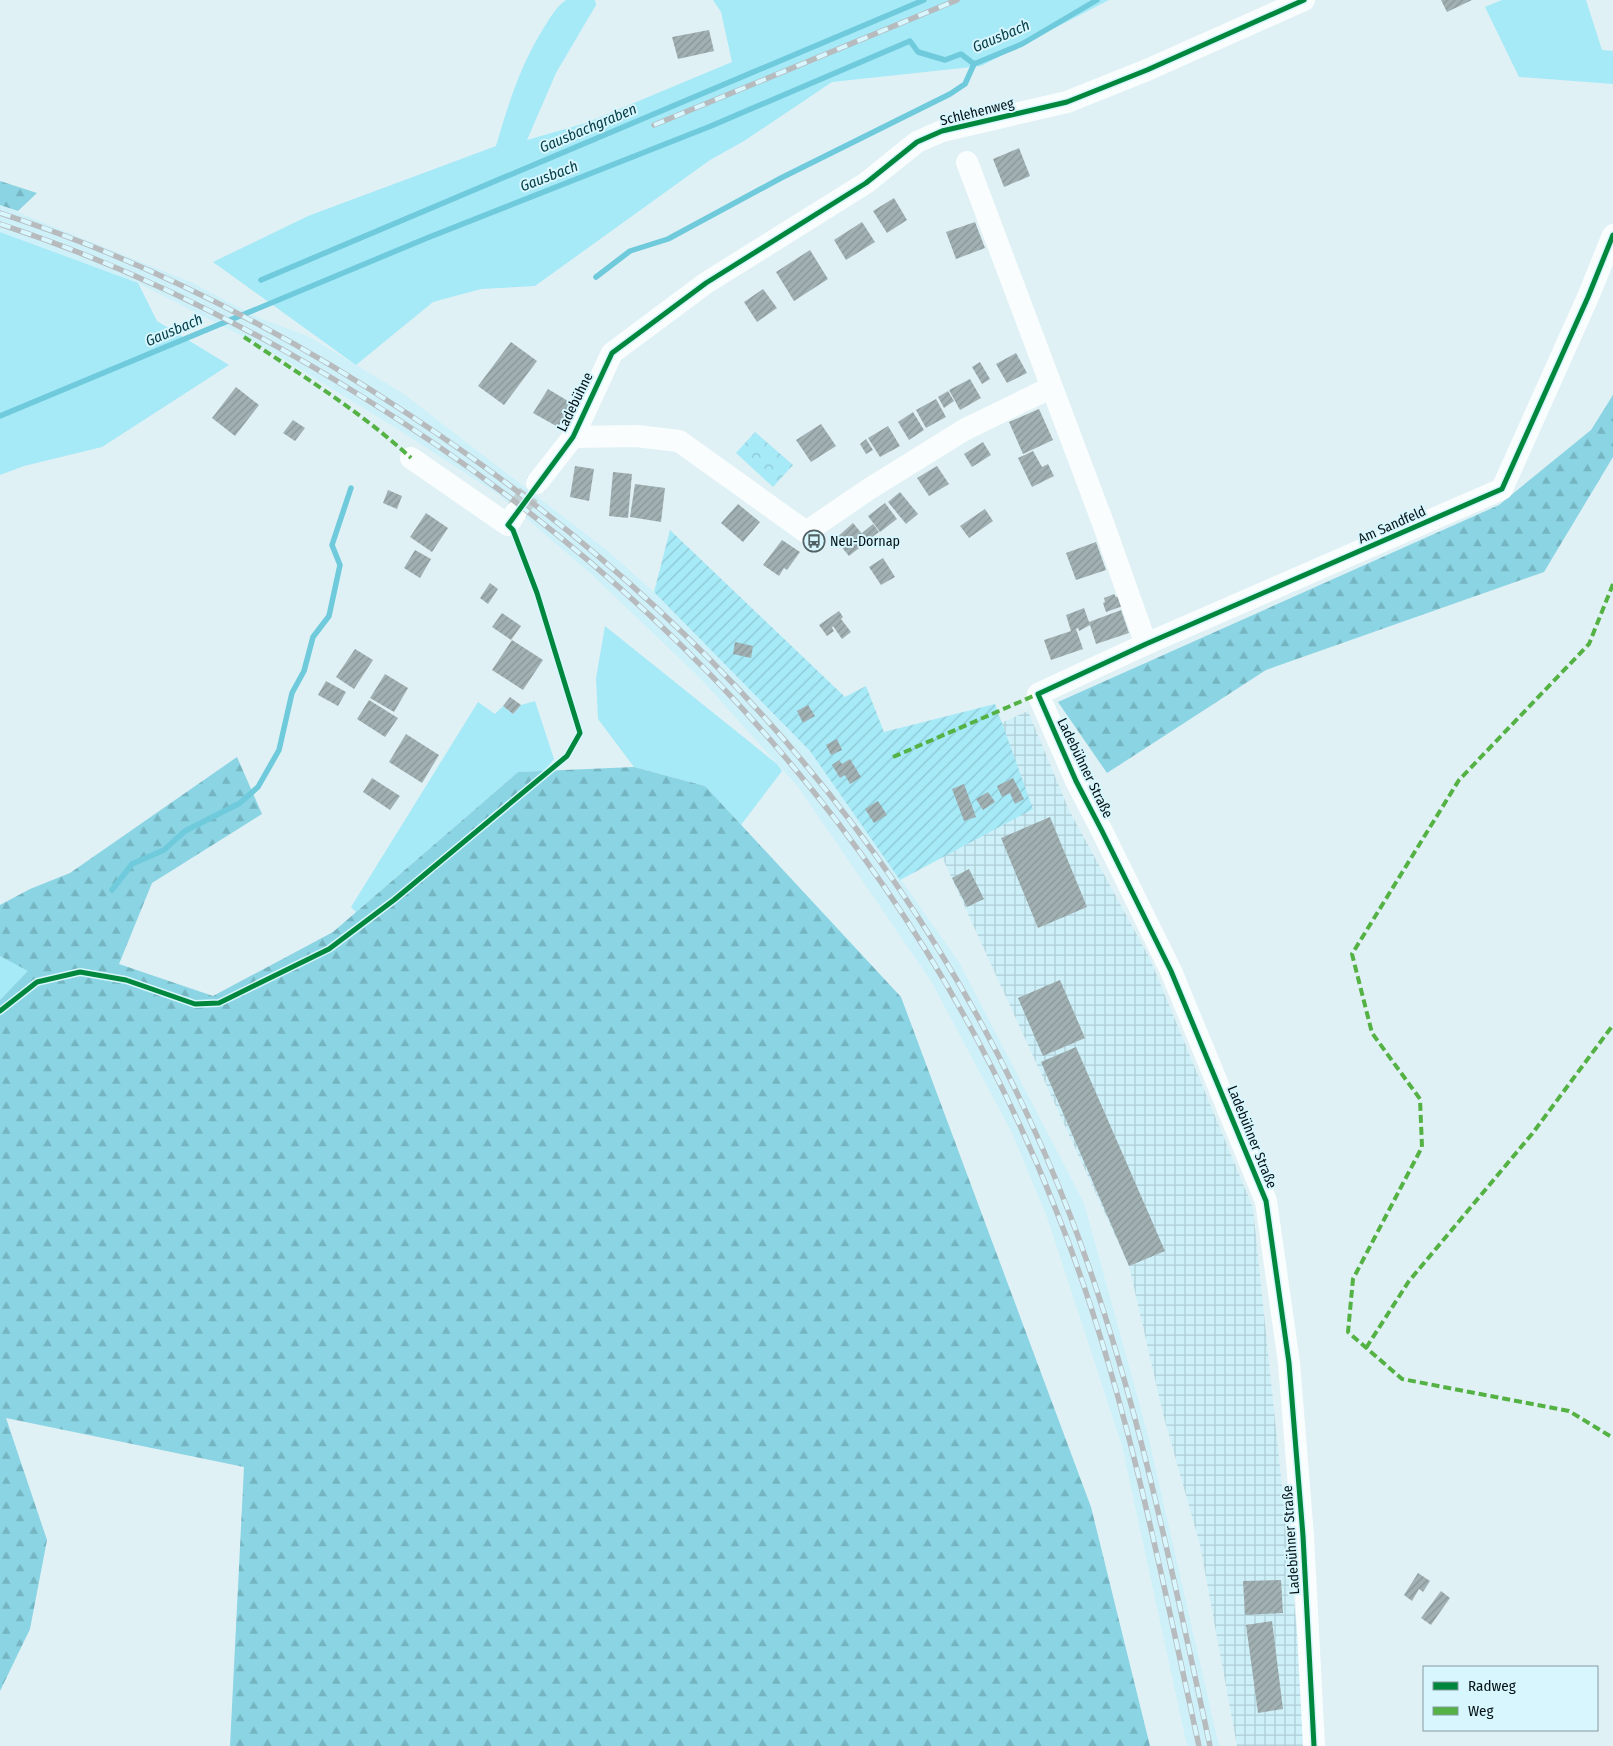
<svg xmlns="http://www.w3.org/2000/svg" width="1613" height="1746" font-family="'Fira Sans Condensed',sans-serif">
<defs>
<pattern id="industrial-grid" width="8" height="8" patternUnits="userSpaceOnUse" patternTransform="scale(1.25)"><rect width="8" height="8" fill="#cef0f9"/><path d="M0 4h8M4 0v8" fill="none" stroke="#afcdd5"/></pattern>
<pattern id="forest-firs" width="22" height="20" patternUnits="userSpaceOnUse" patternTransform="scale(1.25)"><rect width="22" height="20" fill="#8ad4e3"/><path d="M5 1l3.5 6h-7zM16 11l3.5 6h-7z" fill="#75b5c2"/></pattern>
<pattern id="park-crowns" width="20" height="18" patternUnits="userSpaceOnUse" patternTransform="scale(1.25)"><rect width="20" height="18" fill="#a6e9f7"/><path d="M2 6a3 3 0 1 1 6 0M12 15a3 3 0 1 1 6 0" fill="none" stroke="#8dc7d3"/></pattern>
<pattern id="garden-furrows" width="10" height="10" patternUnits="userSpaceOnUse" patternTransform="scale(1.25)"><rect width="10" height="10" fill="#a6e9f7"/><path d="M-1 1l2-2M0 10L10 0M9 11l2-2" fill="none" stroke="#8dc7d3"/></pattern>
<pattern id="building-hatch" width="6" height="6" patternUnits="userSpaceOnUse" patternTransform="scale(1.25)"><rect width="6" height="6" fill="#a1b0b2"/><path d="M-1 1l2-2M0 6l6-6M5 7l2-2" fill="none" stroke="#899698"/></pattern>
</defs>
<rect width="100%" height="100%" fill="#e0f1f5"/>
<path fill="#cef0f9" d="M0,205L193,283L259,318L308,336L401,392L608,551L692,626L810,751L959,962L1084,1203L1148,1435L1219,1746H1187L1122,1446L1047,1217L1012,1133L931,981L798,787L699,677L590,573L499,495L399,430L267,349L138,283L0,232Z"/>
<path fill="url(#industrial-grid)" d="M1028,711L1069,810L1150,959L1253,1208L1309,1746H1237L1200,1545L1163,1414L1129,1266L942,857L1032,809L1001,723Z"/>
<g fill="#a6e9f7">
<path d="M566,0H595L596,5L556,73L527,140L586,123L732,62L721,12L713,0H1109L981,66L832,82L744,141L710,160L535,286L481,289L433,302L356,365L213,262L308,216L496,146C508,105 520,66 543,29C550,18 555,8 566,0Z"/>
<path d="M1502,0H1586L1602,50L1613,51V84L1519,77L1485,7Z"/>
<path d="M0,232L138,283L157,321L229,365L102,447L24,466L0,475Z"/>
<path d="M605,626L777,764L782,771L741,825L705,786L634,767L598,719L596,678Z"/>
<path d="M535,701L554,759L544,771L518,772L356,912L351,907L478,702L495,714L503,706L513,714L521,705Z"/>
<path d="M0,956L29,971L0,1000Z"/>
</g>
<g fill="url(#forest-firs)">
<path d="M0,181L37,193L18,211L0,205Z"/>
<path d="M1613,395V457L1544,572L1266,670L1107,773L1058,702L1499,505L1591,430Z"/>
<path d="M237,757L262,814L152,883L119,964L213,996L333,932L518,772L634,767L705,786L901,997L1091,1507L1150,1746H230L244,1467L6,1418L47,1540L30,1629L0,1691V1000L28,971L0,956V905L30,889L70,873Z"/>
</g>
<path fill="url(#park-crowns)" d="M755,432L793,465L773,487L736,453Z"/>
<path fill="url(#garden-furrows)" d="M670,530L845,697L866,686L884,732L995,704L1033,809L900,880L810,751L654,592Z"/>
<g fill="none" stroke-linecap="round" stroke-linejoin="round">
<g stroke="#6fcadc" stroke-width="5.5">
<path d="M596,277L630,251L668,239L781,178L950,94L965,84L974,64"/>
<path d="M261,280L924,0"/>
<path d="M0,416L427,238L711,126L910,41L918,52L945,60L961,54L974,64L1022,44L1097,0"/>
<path d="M112,890L132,864L164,850L185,831L240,803L258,787L279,750L292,693L304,671L313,637L329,616L340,565L332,545L351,488"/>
</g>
</g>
<g fill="url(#building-hatch)">
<path d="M1441,0H1472L1447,12Z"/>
<path d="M709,30L714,51L678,59L672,37Z"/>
<path d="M1019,148L1030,176L1004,187L993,159Z"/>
<path d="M894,198L907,220L887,233L873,211Z"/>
<path d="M862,222L875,242L846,260L834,240Z"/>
<path d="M975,222L985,248L956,259L946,232Z"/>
<path d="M810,250L828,279L794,301L776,272Z"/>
<path d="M763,289L777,308L757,322L744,302Z"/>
<path d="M511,342L537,361L504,405L478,386Z"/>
<path d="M1016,353L1027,373L1007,383L996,364Z"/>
<path d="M980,362L990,379L982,384L972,367Z"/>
<path d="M970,379L981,398L960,410L949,390Z"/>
<path d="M236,387L259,405L235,436L212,418Z"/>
<path d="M548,389L573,404L558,427L533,413Z"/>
<path d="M948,391L954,401L944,408L938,397Z"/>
<path d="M936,399L946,417L926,428L916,410Z"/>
<path d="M1039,409L1053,440L1023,454L1009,422Z"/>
<path d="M913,412L924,430L909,440L898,422Z"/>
<path d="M293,420L305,428L295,441L283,433Z"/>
<path d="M821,424L836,446L811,462L796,440Z"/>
<path d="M888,426L900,446L880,457L868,438Z"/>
<path d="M866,439L873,450L866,454L860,444Z"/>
<path d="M983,442L991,455L972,467L964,454Z"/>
<path d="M1033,451L1042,467L1048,464L1054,476L1032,487L1018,458Z"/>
<path d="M575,466L594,469L589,501L570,497Z"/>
<path d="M937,466L949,484L929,496L917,478Z"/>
<path d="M613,472L632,474L628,518L609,516Z"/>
<path d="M635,484L665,488L661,522L630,517Z"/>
<path d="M388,490L402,496L397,509L383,503Z"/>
<path d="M900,492L918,514L906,524L888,502Z"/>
<path d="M885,503L897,519L880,532L868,516Z"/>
<path d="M738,504L760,522L743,542L721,523Z"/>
<path d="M985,509L993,521L969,538L960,526Z"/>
<path d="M426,513L448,528L432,552L410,537Z"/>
<path d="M853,523L868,541L849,556L835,539Z"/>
<path d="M873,524L879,532L868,540L862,533Z"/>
<path d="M782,540L800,552L787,570L784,568L779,576L763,565Z"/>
<path d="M1096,542L1106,570L1076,580L1066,553Z"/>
<path d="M415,550L431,559L420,578L404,568Z"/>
<path d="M883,558L895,577L881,585L869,567Z"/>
<path d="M490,583L498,589L488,604L480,598Z"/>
<path d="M1114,594L1116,597L1119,596L1123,606L1106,612L1103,603L1105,602L1104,598Z"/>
<path d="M1084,608L1089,622L1121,610L1129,633L1096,644L1090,625L1079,631L1078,628L1076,629L1083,649L1051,660L1044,640L1071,631L1066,615Z"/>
<path d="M839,611L843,617L841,619L851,632L842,639L833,626L832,628L834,631L827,636L819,625Z"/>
<path d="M502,613L521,626L511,640L492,627Z"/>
<path d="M512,640L543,660L523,690L492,670Z"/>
<path d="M735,642L753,646L751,658L733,654Z"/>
<path d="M355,649L373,660L354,689L336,677Z"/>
<path d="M385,674L408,688L394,712L370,698Z"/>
<path d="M326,681L346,692L338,706L318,695Z"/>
<path d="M510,697L521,705L513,714L503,706Z"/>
<path d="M369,700L398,718L385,737L357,719Z"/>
<path d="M808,705L815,716L803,723L797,711Z"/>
<path d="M406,734L439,755L422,783L389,762Z"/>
<path d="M837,739L842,750L831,755L826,745Z"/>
<path d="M850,759L861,777L850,784L845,775L840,778L832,765L839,760L842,764Z"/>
<path d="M372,778L400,796L390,810L363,792Z"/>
<path d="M1013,778L1024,799L1015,804L1010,793L1002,797L997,786Z"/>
<path d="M964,784L976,817L964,821L952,789Z"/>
<path d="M988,792L995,802L983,810L976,799Z"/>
<path d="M878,801L887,815L874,823L865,809Z"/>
<path d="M1050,817L1087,907L1038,928L1001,838Z"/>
<path d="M969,869L984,899L967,907L952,878Z"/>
<path d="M1060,980L1085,1038L1043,1056L1018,998Z"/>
<path d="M1076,1047L1165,1251L1129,1266L1041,1062Z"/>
<path d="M1418,1573L1430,1581L1423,1592L1419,1589L1412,1601L1404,1595Z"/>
<path d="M1281,1580L1283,1613L1245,1615L1243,1581Z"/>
<path d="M1441,1591L1450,1598L1431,1625L1421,1618Z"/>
<path d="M1272,1621L1283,1709L1258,1713L1246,1625Z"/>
</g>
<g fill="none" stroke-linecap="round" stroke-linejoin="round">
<path stroke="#bfd0d3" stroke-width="22" stroke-dasharray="22 11" stroke-linecap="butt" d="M516,512L537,483"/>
<g stroke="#fafdfe" stroke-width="22">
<path d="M967,162L1103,523L1146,644"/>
<path d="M573,437L636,436L679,441L806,532L869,489L964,430L1050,388"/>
<path d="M411,458L508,525L516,512"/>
<path d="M537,483L573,437L612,353L706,283L866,183L917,142L942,131L1067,102L1147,70L1304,0"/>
<path d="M1314,1746L1303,1536L1289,1363L1266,1201L1171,971L1102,831L1076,781L1038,694L1146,644L1502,489L1588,297L1613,235"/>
</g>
<g stroke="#b7bbbd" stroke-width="5.5">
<g id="rail">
<path d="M654,125L957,0"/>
<path d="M0,213C145,260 281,330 408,414C710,613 939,876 1070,1215C1136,1387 1171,1567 1210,1746"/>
<path d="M0,224C128,266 247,325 361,396C677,591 919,863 1056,1210C1125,1383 1159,1566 1199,1746"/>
</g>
</g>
<use href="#rail" stroke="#d7f6fe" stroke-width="4" stroke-dasharray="11" stroke-linecap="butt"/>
<g stroke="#54b144" stroke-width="4" stroke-dasharray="8 4" stroke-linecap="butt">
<path d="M244,337C301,375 360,411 411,458"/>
<path d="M893,757L1038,694"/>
<path d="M1366,1348L1409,1281L1532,1134L1613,1025"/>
<path d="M1610,1436L1569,1411L1402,1379L1348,1332L1353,1279L1422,1147L1420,1099L1372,1033L1352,954L1459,780L1589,644L1613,584"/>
</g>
<g stroke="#d7f6fe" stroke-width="8">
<g id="cycleway">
<path d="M0,1011L37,982L80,972L126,980L195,1004L219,1003L329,949L394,900L567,756L580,733L537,593L513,530L508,525L573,437L612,353L706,283L866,183L917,142L942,131L1067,102L1147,70L1304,0"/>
<path d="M1314,1746L1303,1536L1289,1363L1266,1201L1171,971L1102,831L1076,781L1038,694L1146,644L1502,489L1588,297L1613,235"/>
</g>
</g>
<use href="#cycleway" stroke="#00873e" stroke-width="5"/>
</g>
<defs>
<g id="bus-ring" transform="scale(1.125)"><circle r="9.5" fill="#d7f6fe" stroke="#516063" stroke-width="1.5"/><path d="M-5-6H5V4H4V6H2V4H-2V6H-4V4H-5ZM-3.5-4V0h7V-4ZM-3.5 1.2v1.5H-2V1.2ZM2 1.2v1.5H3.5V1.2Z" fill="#516063"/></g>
</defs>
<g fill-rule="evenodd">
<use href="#bus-ring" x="814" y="541"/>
</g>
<g text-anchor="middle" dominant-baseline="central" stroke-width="4" stroke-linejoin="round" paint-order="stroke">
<g font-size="14" fill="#041215" stroke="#d7f6fe">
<text transform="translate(977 112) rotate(-14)">Schlehenweg</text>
<text transform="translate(575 402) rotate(-64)">Ladebühne</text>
<text transform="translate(1392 525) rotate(-24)">Am Sandfeld</text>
<text transform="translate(1085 768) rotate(64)">Ladebühner Straße</text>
<text transform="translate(1252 1137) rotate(68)">Ladebühner Straße</text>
<text transform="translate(1291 1540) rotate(-94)">Ladebühner Straße</text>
</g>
<g font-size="14" fill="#041215" stroke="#d7f6fe" text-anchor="start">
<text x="830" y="541">Neu-Dornap</text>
</g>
<g font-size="15" font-style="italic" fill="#08404a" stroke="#d7f6fe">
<text transform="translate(1001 36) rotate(-23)">Gausbach</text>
<text transform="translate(588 128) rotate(-23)">Gausbachgraben</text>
<text transform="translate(549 176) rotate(-21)">Gausbach</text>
<text transform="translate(174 330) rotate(-23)">Gausbach</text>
</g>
</g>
<rect x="1423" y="1666" width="175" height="65" fill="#d7f6fe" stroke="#839ba1"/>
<rect x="1433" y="1682" width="25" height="8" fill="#00873e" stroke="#839ba1"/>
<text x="1468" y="1691" font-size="15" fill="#041215">Radweg</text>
<rect x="1433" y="1707" width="25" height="8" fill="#54b144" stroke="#839ba1"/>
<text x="1468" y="1716" font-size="15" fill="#041215">Weg</text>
</svg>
